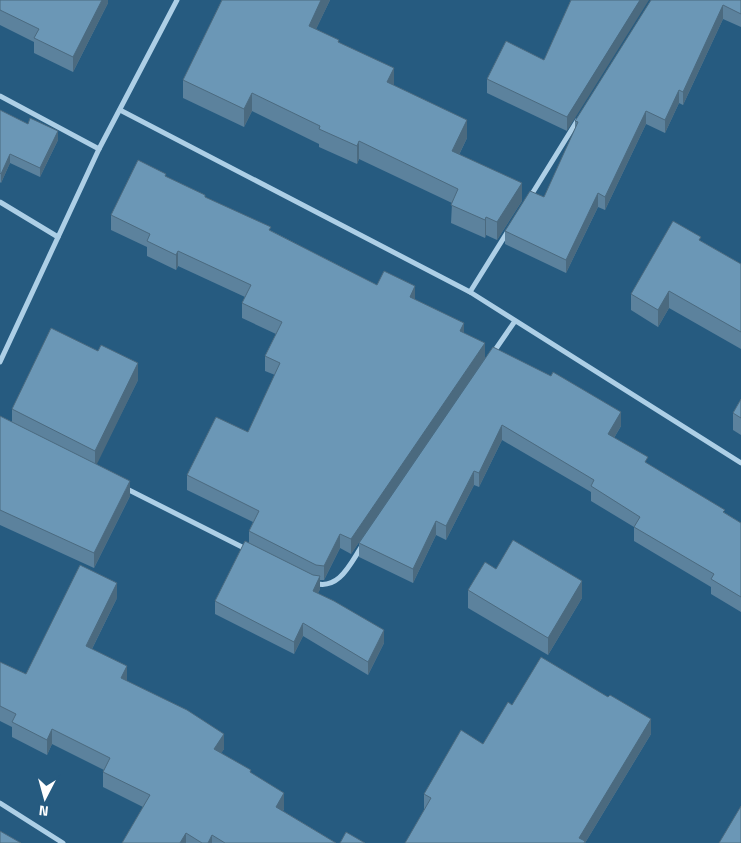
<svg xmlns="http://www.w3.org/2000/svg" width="741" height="843" font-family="'Titillium Web',sans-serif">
<rect width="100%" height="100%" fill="#265b80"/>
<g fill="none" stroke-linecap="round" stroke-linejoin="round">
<g stroke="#adcfe6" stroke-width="5">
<path d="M0,96L99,149"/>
<path d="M120,110L470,292L741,463"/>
<path d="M530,197L577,121"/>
<path d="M0,202L58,237"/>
<path d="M470,292L508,231"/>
<path d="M493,353L515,321"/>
<path d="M0,362L99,149L177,0"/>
<path d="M125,488L246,549"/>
<path d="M314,583C339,591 350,564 362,546"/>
<path d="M0,803L63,843"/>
</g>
</g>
<g fill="#5c829d">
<path d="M0,0H108V3L73,72L34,53V42L0,25Z"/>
<path d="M222,0H330L316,29L339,42L394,85L467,138L459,155L522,201L497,240L486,235L485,238L451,223L452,203L359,159L357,164L319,147V144L252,111L244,127L183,98V80Z"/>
<path d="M571,0L567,131L487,93V79L544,60Z"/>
<path d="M651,0H741V27L723,19L683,105L679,103L665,133L646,124L605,210L598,207L566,273L505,244V231L544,197L575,130V121Z"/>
<path d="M0,110L58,140L40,177L10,163L1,183L0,182Z"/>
<path d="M166,177L377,285L415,300L464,333L485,358L351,554L340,548L324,580H320V589L318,593L384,643L368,675L303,636L294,654L215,614V601L249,543V531L253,522L187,490V475L248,432L275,375L265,371V356L276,334L242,318V303L245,297L178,266L176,270L147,256V247L111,230V215Z"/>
<path d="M701,241L741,264V349L669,308L658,327L631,310V294Z"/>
<path d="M493,347L621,426L614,438L648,464L741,523V612L711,594V587L634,541V527L591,501V492L502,440L479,487L474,485L446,540L436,535L413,583L359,557V543Z"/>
<path d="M138,380L96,464L130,496L94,568L0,525V416L12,422V409Z"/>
<path d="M741,399V435L733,430V413Z"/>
<path d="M468,590L582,598L548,655L468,608Z"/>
<path d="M117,598L92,649L127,681L224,749L221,753L251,773L284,809L283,811L336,843H122L143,807L103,787V772L104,770L52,744L47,755L12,737V727L0,721V662L26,674Z"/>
<path d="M512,705L651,734L585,843L424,809V794L483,744Z"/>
</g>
<g fill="#4b6a7f">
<path d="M102,0H108V3L73,72V57Z"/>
<path d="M321,0H330L309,44V26Z"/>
<path d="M640,0H649L567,131V117Z"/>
<path d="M723,5V19L683,105V92Z"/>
<path d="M394,68V86L387,82Z"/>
<path d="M679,90V103L665,133V120Z"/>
<path d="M252,93V111L244,127V109Z"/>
<path d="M646,111V124L605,210V197Z"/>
<path d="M467,120V138L452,169V151Z"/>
<path d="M58,131V140L40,177V168Z"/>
<path d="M359,141V159L357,164V146Z"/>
<path d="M10,154V163L1,183V174Z"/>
<path d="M522,183V201L497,240V222Z"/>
<path d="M598,193V207L566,273V260Z"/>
<path d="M486,217V235L485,238V220Z"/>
<path d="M178,251V266L176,270V255Z"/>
<path d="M415,286V301L410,297Z"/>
<path d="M669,291V308L658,327V310Z"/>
<path d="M464,323V337L460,331Z"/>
<path d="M485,343V358L351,554V539Z"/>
<path d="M138,363V380L95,468V451Z"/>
<path d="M621,412V426L608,448V434Z"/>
<path d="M502,425V440L479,487V473Z"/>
<path d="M474,471V485L446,540V526Z"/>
<path d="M130,481V496L94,568V553Z"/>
<path d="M436,521V535L413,583V569Z"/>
<path d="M340,534V548L324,580V566Z"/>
<path d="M320,576V589L313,603V591Z"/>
<path d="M582,581V598L548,655V638Z"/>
<path d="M117,583V598L86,661V646Z"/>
<path d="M303,623V636L294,654V642Z"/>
<path d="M384,630V643L368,675V662Z"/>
<path d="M127,666V681L121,678Z"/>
<path d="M651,719V734L585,843H579V838Z"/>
<path d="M52,729V744L47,755V740Z"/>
<path d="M224,734V749L214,764V749Z"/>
<path d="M284,793V809L276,823V807Z"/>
<path d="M186,833V843H180Z"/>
<path d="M212,835V843H208Z"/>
</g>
<g fill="#6b97b6" stroke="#4b6a7f">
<path d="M0,0H102L73,57L34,38L39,29L0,10Z"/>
<path d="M222,0H321L309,26L339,40L338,42L394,68L387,82L467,120L452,151L522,183L497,222L486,217L485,220L451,205L458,189L359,141L357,146L319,129L320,126L252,93L244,109L183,80Z"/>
<path d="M571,0H640L567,117L487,79L506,41L544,60Z"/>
<path d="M651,0H741V14L723,5L683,92L679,90L665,120L646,111L605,197L598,193L566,260L505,231L530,191L544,197L578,122L575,121Z"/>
<path d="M0,110L28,124L30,118L58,131L40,168L10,154L1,174L0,173Z"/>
<path d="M138,160L166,174L165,176L205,195V197L271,227L269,230L377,285L384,271L415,286L410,297L464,323L460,331L485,343L351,539L340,534L324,566L316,565L249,531L259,511L187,475L216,417L248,432L280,363L265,356L282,322L242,303L251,285L178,251L176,255L147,241L150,234L111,215Z"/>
<path d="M673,221L701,237L699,240L741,264V332L669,291L658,310L631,294Z"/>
<path d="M51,328L98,351L101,345L138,363L95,451L12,409Z"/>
<path d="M493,347L551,376L553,372L621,412L608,434L648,457L645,462L725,510L723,512L741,523V597L711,579L714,574L634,527L640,517L591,486L594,480L502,425L479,473L474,471L446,526L436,521L413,569L359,543Z"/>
<path d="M741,399V418L733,413Z"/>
<path d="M0,416L130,481L94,553L0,510Z"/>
<path d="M513,540L582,581L548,638L468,590L485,562L496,569Z"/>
<path d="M245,541L313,575L320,576L313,591L334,601L384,630L368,662L303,623L294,642L215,601Z"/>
<path d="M80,565L117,583L86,646L127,666L121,678L187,710L224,734L214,749L251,770L250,772L284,793L276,807L336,843H225L212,835L208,843H202L186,833L180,843H122L150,795L103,772L110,758L52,729L47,740L12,722L16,714L0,706V662L26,674Z"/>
<path d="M541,657L608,697L610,695L651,719L579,838L585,841L584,843H405L431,798L424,794L461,730L483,744L508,702L512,705Z"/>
<path d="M741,806V843H719Z"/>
<path d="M0,831L21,843H0Z"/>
<path d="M346,832L365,843H340Z"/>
</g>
<g transform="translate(45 798) rotate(186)" stroke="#265b80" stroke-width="4" paint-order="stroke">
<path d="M0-4L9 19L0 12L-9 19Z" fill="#ffffff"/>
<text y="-8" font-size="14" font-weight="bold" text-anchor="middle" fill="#ffffff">N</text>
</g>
</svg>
